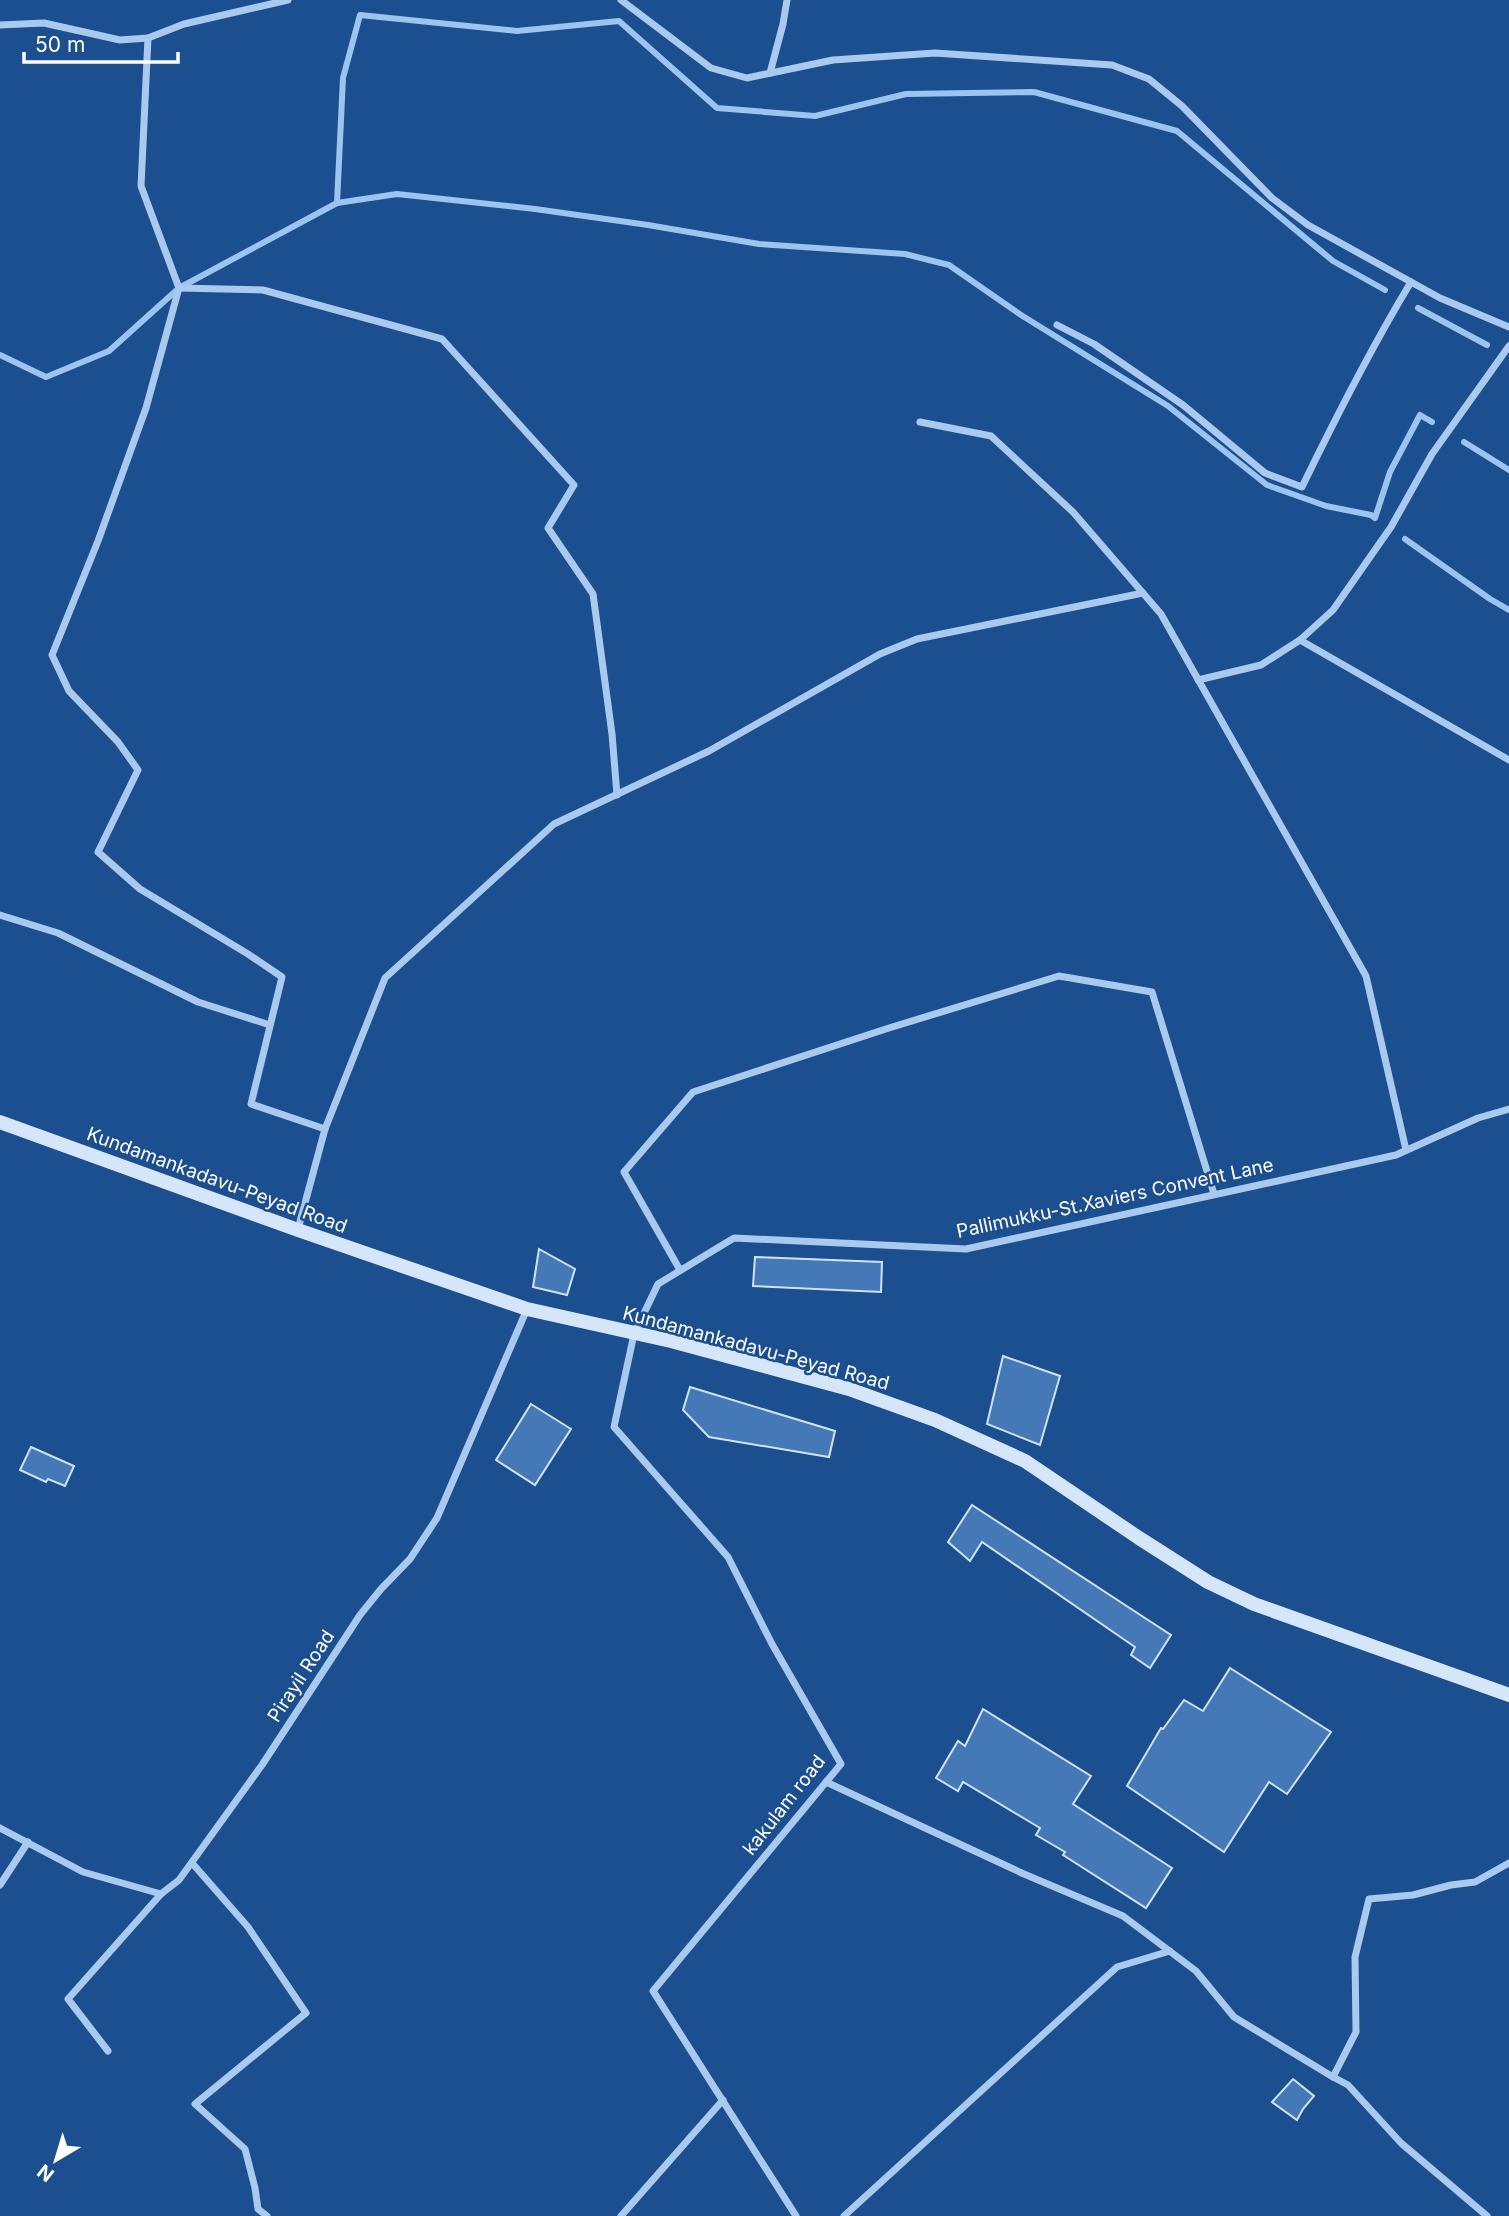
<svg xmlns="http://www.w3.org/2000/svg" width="1509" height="2216" font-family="Inter,sans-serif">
<rect width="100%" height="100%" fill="#1b4f8f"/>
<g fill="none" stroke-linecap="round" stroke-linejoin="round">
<g stroke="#9cc4f0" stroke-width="6">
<path d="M337,203L343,78L360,15L517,31L619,21L717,108L815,116L906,94L1034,92L1177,131L1333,261L1385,290"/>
<path d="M1418,308L1487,345"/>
<path d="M0,355L46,377L109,351L179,288L337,203L397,194L535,209L648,225L759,244L905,254L949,265L1021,315L1168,406L1267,485L1326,506L1371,515L1375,518L1390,472L1420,415L1432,422"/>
<path d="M1464,442L1509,470"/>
<path d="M1405,539L1490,599L1509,610"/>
</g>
</g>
<g fill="#4478b7" stroke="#cfe3fa" stroke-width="2">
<path d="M539,1249L575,1269L567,1295L533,1287Z"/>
<path d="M755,1257L882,1262L881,1292L753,1286Z"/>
<path d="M1003,1356L1060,1376L1040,1445L987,1424Z"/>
<path d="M690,1387L835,1431L829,1457L709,1437L683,1410Z"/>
<path d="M531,1404L571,1429L535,1485L496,1460Z"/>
<path d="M31,1447L74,1466L65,1486L48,1479L46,1482L20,1470Z"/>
<path d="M972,1505L1171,1635L1150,1668L1131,1655L1135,1647L982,1542L970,1561L948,1542Z"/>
<path d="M1230,1668L1331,1732L1287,1794L1269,1782L1224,1852L1127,1786L1161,1728L1163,1729L1184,1700L1203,1711Z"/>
<path d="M983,1709L1091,1776L1073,1804L1172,1868L1146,1908L1063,1855L1065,1852L1036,1835L1040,1828L963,1782L958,1791L936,1778L958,1741L965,1746Z"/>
<path d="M1293,2079L1314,2096L1303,2109L1297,2120L1272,2102Z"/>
</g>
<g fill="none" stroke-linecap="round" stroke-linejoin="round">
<g stroke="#a9c9ee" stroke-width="7">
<path d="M621,0L711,68L747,78L833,60L935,53L1112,65L1149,79L1182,106L1272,198L1308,225L1440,298L1509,327"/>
<path d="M0,25L44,23L120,40L148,38L184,24L288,0"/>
<path d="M148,38L141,186L179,288L146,408L98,541L52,655L69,691L118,742L138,770L98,852L140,889L248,954L282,977L251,1104L325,1129"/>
<path d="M770,73L783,24L787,0"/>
<path d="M179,288L263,290L442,339L574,485L548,528L593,594L612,734L617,795"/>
<path d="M1057,325L1094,344L1183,405L1265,473L1302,487C1336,417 1371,348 1411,282"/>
<path d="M920,422L991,436L1073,512L1161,614L1366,976L1406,1150"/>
<path d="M1300,640L1509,760"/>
<path d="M1198,680L1261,665L1300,640L1333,610L1391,527L1432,454L1509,346"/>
<path d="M0,915L58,933L198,1002L270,1025"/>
<path d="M298,1229L325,1129L385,978L554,824L709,751L880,654L917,639L1143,593"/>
<path d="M680,1270L624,1172L693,1092L889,1028L1059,976L1152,992L1214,1194"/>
<path d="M826,1782L1024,1874L1123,1916L1196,1971L1234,2017L1333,2077"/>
<path d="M0,1828L83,1872L161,1894L179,1880L262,1765L360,1615L381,1589L410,1559L437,1518L527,1309"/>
<path d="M192,1863L248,1927L306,2013L195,2104L245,2149L255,2188L258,2209L267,2216"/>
<path d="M0,1885L28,1842"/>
<path d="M108,2051L68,1999L161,1894"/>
<path d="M621,2216L723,2100"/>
<path d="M796,2216L653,1991L841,1764L772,1644L728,1557L614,1427L634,1334L658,1284L734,1238L966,1249L1396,1155L1478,1118L1509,1109"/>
<path d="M844,2216L1117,1967L1170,1951"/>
<path d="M1487,2216L1401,2143L1348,2085L1333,2077L1356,2032L1355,1957L1369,1899L1413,1895L1451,1885L1475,1882L1509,1863"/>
</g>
<path stroke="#d6e6fa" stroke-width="14" d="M0,1122L298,1230L527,1309L671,1341L849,1389L935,1420L1025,1461L1139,1538L1208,1582L1254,1604L1509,1695"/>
</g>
<g text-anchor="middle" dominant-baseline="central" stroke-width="5" stroke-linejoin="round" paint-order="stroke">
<g font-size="19" fill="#fff" stroke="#1b4f8f">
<text transform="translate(217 1180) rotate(20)">Kundamankadavu-Peyad Road</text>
<text transform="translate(1115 1198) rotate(-12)">Pallimukku-St.Xaviers Convent Lane</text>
<text transform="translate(756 1348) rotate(15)">Kundamankadavu-Peyad Road</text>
<text transform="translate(301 1676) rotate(-57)">Pirayil Road</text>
<text transform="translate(784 1805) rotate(-52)">kakulam road</text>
</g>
</g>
<g transform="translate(56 2160) rotate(218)" stroke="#1b4f8f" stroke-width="5" paint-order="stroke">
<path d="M0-5L12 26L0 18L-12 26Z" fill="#ffffff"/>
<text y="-10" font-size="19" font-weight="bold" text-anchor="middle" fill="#ffffff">N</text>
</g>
<path d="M24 52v10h154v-10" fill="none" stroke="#ffffff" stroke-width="3.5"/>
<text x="35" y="52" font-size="21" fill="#ffffff" stroke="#1b4f8f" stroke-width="5" paint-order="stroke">50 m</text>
</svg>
